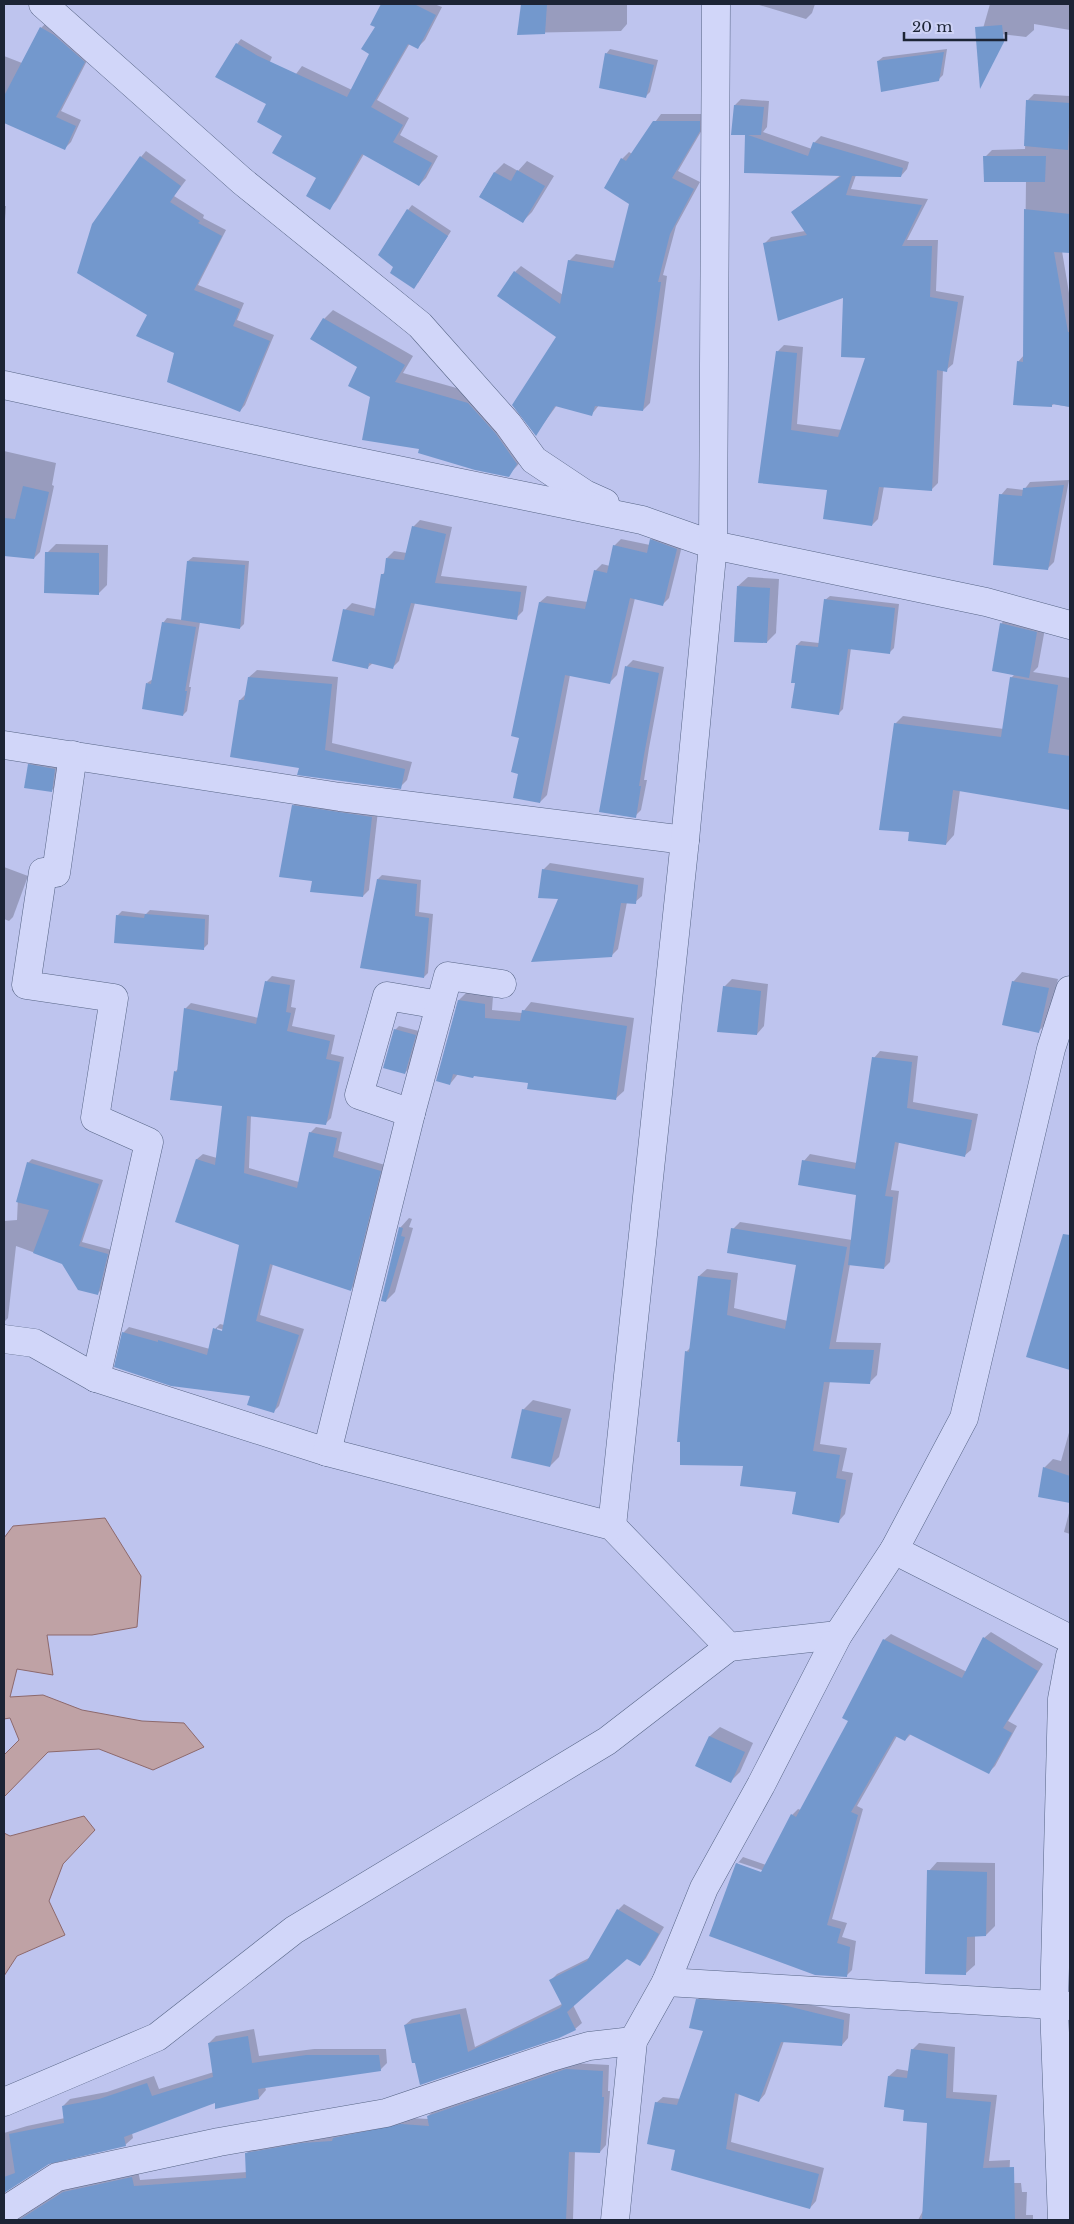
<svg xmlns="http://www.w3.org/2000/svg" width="1074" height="2224" font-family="'Libre Baskerville',serif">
<rect width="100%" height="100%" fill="#bec4ee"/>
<g fill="#bfa2a5" stroke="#8d696c">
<path d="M105,1518L141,1576L137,1627L92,1635H47L53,1675L17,1669L10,1697L43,1695L82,1710L142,1721L184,1723L204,1747L153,1770L99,1749L48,1752L4,1797V1755L19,1740L10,1718L4,1719V1538L13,1526Z"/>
<path d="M84,1816L95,1830L63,1864L49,1901L65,1935L17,1956L4,1976V1833L10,1836Z"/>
</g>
<g fill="#0003" fill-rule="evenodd">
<path d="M382,4H434L442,7L425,40L418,47L410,43L377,100L409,118L400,135L438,156L426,178L419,185L364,154L336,201L329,208L318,178L283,136L260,122L302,66L352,90L371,54L377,27L372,24Z"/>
<path d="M522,4H627V24L621,31L518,33Z"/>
<path d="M756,4H815L812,13L806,19Z"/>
<path d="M990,4H1070V30L1034,24V30L1026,37L982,32Z"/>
<path d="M47,22L90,55L61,111L81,120L71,142L65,148L4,122V56L22,63L41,28Z"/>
<path d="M241,39L272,57L257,91L237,44Z"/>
<path d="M610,49L658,60L650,92L645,97L606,54Z"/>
<path d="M947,49L943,75L938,80L878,61L883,57Z"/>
<path d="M1034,94L1070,96V252L1062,251L1070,299V407L1054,404L1051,406L1018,362L1024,355L1026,180L985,157L992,150L1025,149L1027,101Z"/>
<path d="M741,99L769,101L767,127L763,132L812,149L814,143L821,136L909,162L907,169L901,176L856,175L851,189L928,199L907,240H938L936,291L964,296L953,364L946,370H943L938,483L932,489L884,486L878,519L872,525L829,489L760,482L778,351L784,345L803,347L797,424L842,430L867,356L845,296L765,243L771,237L805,231L792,212L842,174L745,172L747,133L735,105Z"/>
<path d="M661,114H706V123L678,171L700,182L676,226L663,275L667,276L650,403L643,410L599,405L592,414L557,405L536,434L558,337L515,272L521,266L563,295L569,261L576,254L616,261L631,204L622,159L629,152L632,154Z"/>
<path d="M146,151L186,180L174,196L204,215L203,218L226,230L198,285L244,303L237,320L274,335L245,405L240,411L175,353L149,314L141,157Z"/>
<path d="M527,161L554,176L532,212L523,221L480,196L495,172L504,163L518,171Z"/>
<path d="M412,205L451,231L418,283L408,210Z"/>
<path d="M4,206H6L4,233Z"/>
<path d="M333,310L413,356L403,373L478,394L526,454L517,466L508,475L421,448L371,396L359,367L324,319Z"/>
<path d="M4,451L56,463L52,485L54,486L40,552L34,558L4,555Z"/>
<path d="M1069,480L1054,562L1047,569L1001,495L1007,488L1024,490L1030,482Z"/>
<path d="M420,520L452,527L441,576L527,586L523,611L516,618L415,603L399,661L392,668L373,663L367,668L345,610L352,603L377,609L382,575L386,571L387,558L394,551L407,553L413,527Z"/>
<path d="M658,533L683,542L669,598L663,604L635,598L617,675L610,682L570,675L547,795L540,802L520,773V737L540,602L547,596L588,602L595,571L602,564L610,566L614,546L621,539L650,545L651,540Z"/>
<path d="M56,544L108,545L107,585L98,594L47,553Z"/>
<path d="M193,557L249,561L244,624L240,628L200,622L189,687H191L187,711L183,715L147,683L153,679L163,623L167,618L183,620L188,561Z"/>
<path d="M748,577L779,579L776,633L767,642L738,586Z"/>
<path d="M830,596L899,604L894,648L890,652L851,648L843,709L839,713L796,682L797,645L801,641L819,643L825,600Z"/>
<path d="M1010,614L1046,623L1038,667L1033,672L1070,678V809L960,790L954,835L946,844L911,831L895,724L903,716L1004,729L1011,678L1015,674L1001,624Z"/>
<path d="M633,660L664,667L649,748L644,780H647L641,810L635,816L601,811L627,666Z"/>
<path d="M257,670L338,677L332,743L412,762L407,780L400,787L300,767L240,700L246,694L249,677Z"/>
<path d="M33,761L59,765L56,786L51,791L29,765Z"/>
<path d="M299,800L378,811L369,890L363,896L313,879L293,806Z"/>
<path d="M550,863L644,878L642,896L635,902H627L618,949L611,956L560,898L543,870Z"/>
<path d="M4,867L28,876L13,917L9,921L4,919Z"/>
<path d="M382,875L421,880L419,912L433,914L428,973L424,977L378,879Z"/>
<path d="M150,910L209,915L208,944L204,948L117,916L122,911L146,914Z"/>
<path d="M1022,972L1058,979L1048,1022L1039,1031L1013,982Z"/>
<path d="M272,976L295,980L291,1007L296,1008L292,1026L335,1035L331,1054L344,1057L331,1118L325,1124L251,1115L249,1168L299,1182L310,1133L316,1127L342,1132L338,1151L385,1165L356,1284L351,1289L273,1264L260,1315L304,1329L279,1406L274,1411L251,1395L123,1333L129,1327L210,1349L215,1329L220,1324L224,1325L240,1244L177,1221L197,1159L203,1154L217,1158L223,1105L175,1072L179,1068L185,1009L191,1003L259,1018L267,981ZM217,1328L228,1331L227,1333L217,1331Z"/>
<path d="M732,979L768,984L764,1026L757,1034L724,987Z"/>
<path d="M467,992L493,996L492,1010L522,1013L531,1002L634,1018L624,1091L615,1099L530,1082L458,1074L450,1084L459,1000Z"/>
<path d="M399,1026L419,1031L409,1068L405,1073L395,1030Z"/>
<path d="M880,1051L918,1056L913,1102L978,1114L971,1150L964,1156L899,1142L891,1190L899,1191L890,1262L884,1268L850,1264L836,1342L881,1343L877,1375L869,1383L830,1381L820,1444L847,1448L842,1471L853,1473L845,1514L838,1522L797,1491L744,1464L686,1352L691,1347L699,1276L707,1269L738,1273L734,1308L788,1321L798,1264L733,1229L740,1222L852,1240L858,1194L804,1161L810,1154L857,1163L874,1058Z"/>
<path d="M32,1159L103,1180L82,1242L112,1250L102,1289L98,1293L63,1263L16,1246L8,1318L4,1322V1221L17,1220L18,1197L28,1163Z"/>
<path d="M409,1218L412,1219L409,1227L413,1228L395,1292L386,1301L400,1228Z"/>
<path d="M1070,1238V1369L1028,1356L1061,1247Z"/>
<path d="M533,1400L571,1409L559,1457L550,1466L523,1410Z"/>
<path d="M1070,1429V1502L1039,1496L1044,1468L1053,1459L1061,1461Z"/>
<path d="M1070,1509V1534L1064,1532Z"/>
<path d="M991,1632L1043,1664L1008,1721L1017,1726L995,1766L989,1772L911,1734L905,1740L897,1736L857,1806L863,1809L832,1919L847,1923L842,1937L856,1941L852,1970L846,1976L737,1864L743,1857L766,1865L792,1815L798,1809L801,1810L850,1720L884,1640L891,1634L967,1672L984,1638ZM738,1862L768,1872L767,1875L738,1865Z"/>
<path d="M720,1727L753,1743L740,1772L730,1782L697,1766L710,1736Z"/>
<path d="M937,1862L995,1863V1926L986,1935H975V1965L966,1973L929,1871Z"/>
<path d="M624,1904L664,1927L646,1958L640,1965L627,1957L573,2005L582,2023L575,2029L421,2083L405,2025L412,2019L466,2008L475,2047L562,2004L551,1980L557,1974L591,1957L618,1910Z"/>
<path d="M703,1994L785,1999L850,2014L848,2038L842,2045L784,2041L765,2094L759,2101L739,2093L731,2142L824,2168L816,2201L810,2208L676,2149L656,2103L663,2097L681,2099L705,2030L697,2000Z"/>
<path d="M254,2029L259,2056L314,2049H386L387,2063L380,2070L265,2087L266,2090L259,2098L216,2101L132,2133L133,2138L125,2145L48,2163L4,2191V2133L27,2126L65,2118L63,2106L70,2099L107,2092L154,2076L159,2089L214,2072L209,2043L216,2036Z"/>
<path d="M919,2043L955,2047L953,2092L997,2095L989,2161L1010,2160L1009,2183H1021L1022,2192H1027L1026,2215H1033V2220H918L924,2209L928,2122L905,2109L886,2106L889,2076L897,2069L909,2071L912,2050Z"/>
<path d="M574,2063L609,2065L608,2091H610L606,2145L600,2152L575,2151L573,2220H12L20,2218L71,2185L138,2171L140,2180L247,2172L246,2154L253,2147L409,2118L429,2119L428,2116L435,2109Z"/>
</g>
<g fill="#7398cd">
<path d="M381,4H414L436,15L418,49L408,44L371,107L403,125L393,142L432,163L419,186L362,154L330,210L306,196L316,178L272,153L282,136L257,122L266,104L215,77L236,43L258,56L347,97L369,54L361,49L375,27L370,25Z"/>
<path d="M521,4H547L545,34L517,35Z"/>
<path d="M1002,25L1004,42L980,89L975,27Z"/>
<path d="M40,27L54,35L85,62L56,117L76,126L65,150L4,123V96Z"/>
<path d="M944,52L939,81L881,92L877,61Z"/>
<path d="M605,53L654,65L646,98L599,88Z"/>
<path d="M1026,100L1070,103L1068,150L1024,146Z"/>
<path d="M734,105L764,107L761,135H748L808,156L813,142L903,168L901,177L852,176L846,195L922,205L902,246H932L930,297L958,302L947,372L937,370L932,491L879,487L872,526L823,519L827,490L758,483L776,351L797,353L791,430L838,437L865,358L841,357L843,298L778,321L763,243L807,235L791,212L841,176L744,173L745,135H731Z"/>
<path d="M653,121H700V131L672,178L694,189L670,234L658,282H661L643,411L595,406L592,416L555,406L536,436L512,405L556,337L497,296L514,271L560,304L568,260L613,268L629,204L604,188L621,158L626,161Z"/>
<path d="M140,156L181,186L170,202L200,221L198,223L222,236L194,290L240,309L233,326L270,341L240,412L167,382L174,353L136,336L147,315L77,273L92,224Z"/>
<path d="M983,156H1046L1045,182H984Z"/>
<path d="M517,170L545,186L523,223L479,197L494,172L511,181Z"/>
<path d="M407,209L448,236L414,289L390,273L393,267L378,255Z"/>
<path d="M1024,209L1070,214V253L1054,252L1068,332H1070V407L1052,404V407L1013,405L1017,361L1023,362Z"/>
<path d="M323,318L405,365L395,382L468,403L496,434L517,464L509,477L475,470L418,453L419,449L362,440L370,397L348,386L357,367L310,339Z"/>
<path d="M1064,485L1048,570L993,565L999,494L1022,496L1023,488Z"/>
<path d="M23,486L49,492L34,559L4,556V518L15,519Z"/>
<path d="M412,526L446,534L435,583L521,592L517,620L411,603L393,669L369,663L368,669L332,661L343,609L374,616L381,574H384L386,558L404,560Z"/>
<path d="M650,539L677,549L663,606L630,598L610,684L565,675L540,803L513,798L518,774L511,772L519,738L511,736L539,602L585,609L594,570L607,573L613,545L647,553Z"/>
<path d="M45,552L99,553V595L44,593Z"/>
<path d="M187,561L245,565L240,629L181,620Z"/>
<path d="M737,586L770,588L767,643L734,642Z"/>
<path d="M824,599L895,608L890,654L848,649L839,715L791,708L795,683H791L796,645L818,647Z"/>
<path d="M162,622L196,627L185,691H187L183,716L142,709L146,683L151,684Z"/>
<path d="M1000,623L1037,632L1029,678L992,671Z"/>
<path d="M625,666L659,673L644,755L639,786H641L636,818L599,812Z"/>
<path d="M248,677L332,684L325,750L405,769L401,789L297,775L299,768L230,757L239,700H244Z"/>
<path d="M1010,677L1058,685L1048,753L1070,756V810L953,790L946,845L908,841L909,832L879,830L894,723L1001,737Z"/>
<path d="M28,764L55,769L52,792L24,788Z"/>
<path d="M292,805L372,817L363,897L310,892L312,881L279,877Z"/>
<path d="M542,869L638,885L636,904L621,903L612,957L531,962L558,899L538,898Z"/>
<path d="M377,879L417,884L415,916L429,918L424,978L360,968Z"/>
<path d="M145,914L205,919L204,950L114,943L116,915L144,918Z"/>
<path d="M265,981L290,985L286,1012L291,1013L287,1031L330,1041L326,1059L340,1062L326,1125L247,1116L244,1173L297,1188L309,1132L337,1138L333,1157L381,1171L351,1291L270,1264L256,1321L299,1335L274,1413L247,1405L250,1396L171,1386L114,1367L122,1332L158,1342V1340L207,1355L213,1328L222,1331L239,1245L175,1222L196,1159L215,1165L222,1106L170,1100L174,1071L177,1072L184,1008L256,1024Z"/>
<path d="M1012,981L1049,988L1039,1033L1002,1025Z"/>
<path d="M723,986L761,991L757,1035L717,1032Z"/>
<path d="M458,1000L485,1004V1018L520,1021L522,1010L627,1026L616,1100L527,1089L528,1083L474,1076L473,1078L453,1074L450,1085L436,1081Z"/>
<path d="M394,1029L416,1035L405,1074L383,1068Z"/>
<path d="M872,1057L912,1062L907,1108L972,1120L965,1157L895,1142L885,1196L893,1197L884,1269L848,1265L856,1195L798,1185L802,1160L855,1169Z"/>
<path d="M27,1162L99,1184L79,1246L108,1254L98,1295L78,1290L62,1264L33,1253L49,1210L16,1202Z"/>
<path d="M399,1227L403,1228L401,1236L405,1237L386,1302L381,1301Z"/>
<path d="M731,1228L847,1247L829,1349L874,1350L870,1384L824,1382L813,1451L840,1455L836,1478L846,1480L839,1523L792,1514L796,1492L740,1486L743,1466L680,1465V1442H677L685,1351L689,1352L698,1276L731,1280L727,1315L785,1329L796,1265L727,1253Z"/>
<path d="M1063,1234L1070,1235V1370L1026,1357Z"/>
<path d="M522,1409L562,1418L550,1467L511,1458Z"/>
<path d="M1043,1467L1070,1476V1503L1038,1497Z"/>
<path d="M983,1637L1038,1671L1003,1728L1012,1733L989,1774L909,1734L905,1741L895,1736L851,1812L858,1815L827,1925L841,1929L837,1943L850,1947L847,1977L815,1975L709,1936L736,1863L761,1872L791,1814L796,1817L848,1721L842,1718L883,1639L962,1678Z"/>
<path d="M709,1736L745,1752L731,1783L695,1766Z"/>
<path d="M927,1870L987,1872L986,1936L967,1937L966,1975L925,1974Z"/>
<path d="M617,1909L659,1934L640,1966L627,1959L567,2012L576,2030L559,2038L420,2085L415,2063H412L404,2025L460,2014L468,2052L560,2008L562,2005L549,1980L587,1961Z"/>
<path d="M696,1999L779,2004L844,2020L842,2046L781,2042L759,2102L735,2093L726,2149L819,2174L810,2209L671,2170L675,2150L647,2144L655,2102L677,2105L703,2031L689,2028Z"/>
<path d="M248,2036L252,2063L306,2055H379L381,2071L258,2089L259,2099L215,2109V2103L124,2137L126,2146L49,2164L4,2193V2177L15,2173L9,2134L64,2123L62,2106L99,2099L147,2083L152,2096L213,2077L208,2043Z"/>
<path d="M911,2049L948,2054L946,2098L991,2102L983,2168L1014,2167L1015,2220H922L927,2123L903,2121L904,2110L884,2107L888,2076L907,2078Z"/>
<path d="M566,2069L603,2071L602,2097H604L600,2153L569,2152L566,2220H19L63,2192L132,2177L134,2186L246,2178L245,2153L302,2143L332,2141L333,2138L401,2124L429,2126L427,2116Z"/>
</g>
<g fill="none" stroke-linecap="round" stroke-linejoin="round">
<g stroke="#576586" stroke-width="29">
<g id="minor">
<path d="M43,4L242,181L420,325L508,424L534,460L585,494L605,503"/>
<path d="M4,385L315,453L642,520L713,545L986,602L1070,625"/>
<path d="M4,745L340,797L685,840"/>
<path d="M73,755L56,873L43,872L26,985L114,998L95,1118L149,1142L96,1378"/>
<path d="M411,1113L359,1095L387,996L440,1005"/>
<path d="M4,1339L34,1343L96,1378L327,1452L612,1526L729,1647L838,1635"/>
<path d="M327,1452L411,1113L448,976L502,984"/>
<path d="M612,1526L685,840L713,545L716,4"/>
<path d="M894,1550L1070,1639"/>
<path d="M666,1982L1070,2006"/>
<path d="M4,2102L157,2037L294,1930L607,1741L729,1647"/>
<path d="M4,2211L57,2177L219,2142L386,2113L551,2057L589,2046L633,2041"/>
<path d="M1062,2220L1054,2006L1062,1699L1070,1656"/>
</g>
</g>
<g stroke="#576586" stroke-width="29">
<path id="tertiary" d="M615,2220L633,2041L666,1982L704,1888L761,1785L838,1635L894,1550L964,1418L1051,1049L1070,990"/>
</g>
<use href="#minor" stroke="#d1d6f9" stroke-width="28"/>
<use href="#tertiary" stroke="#d1d6f9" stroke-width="28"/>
</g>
<rect width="1074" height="2224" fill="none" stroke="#1c2435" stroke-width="10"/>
<path d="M904 32v8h102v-8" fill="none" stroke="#1c2435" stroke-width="2.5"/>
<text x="912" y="32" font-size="15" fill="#1c2435" stroke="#ced2f5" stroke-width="4" paint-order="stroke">20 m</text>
</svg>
